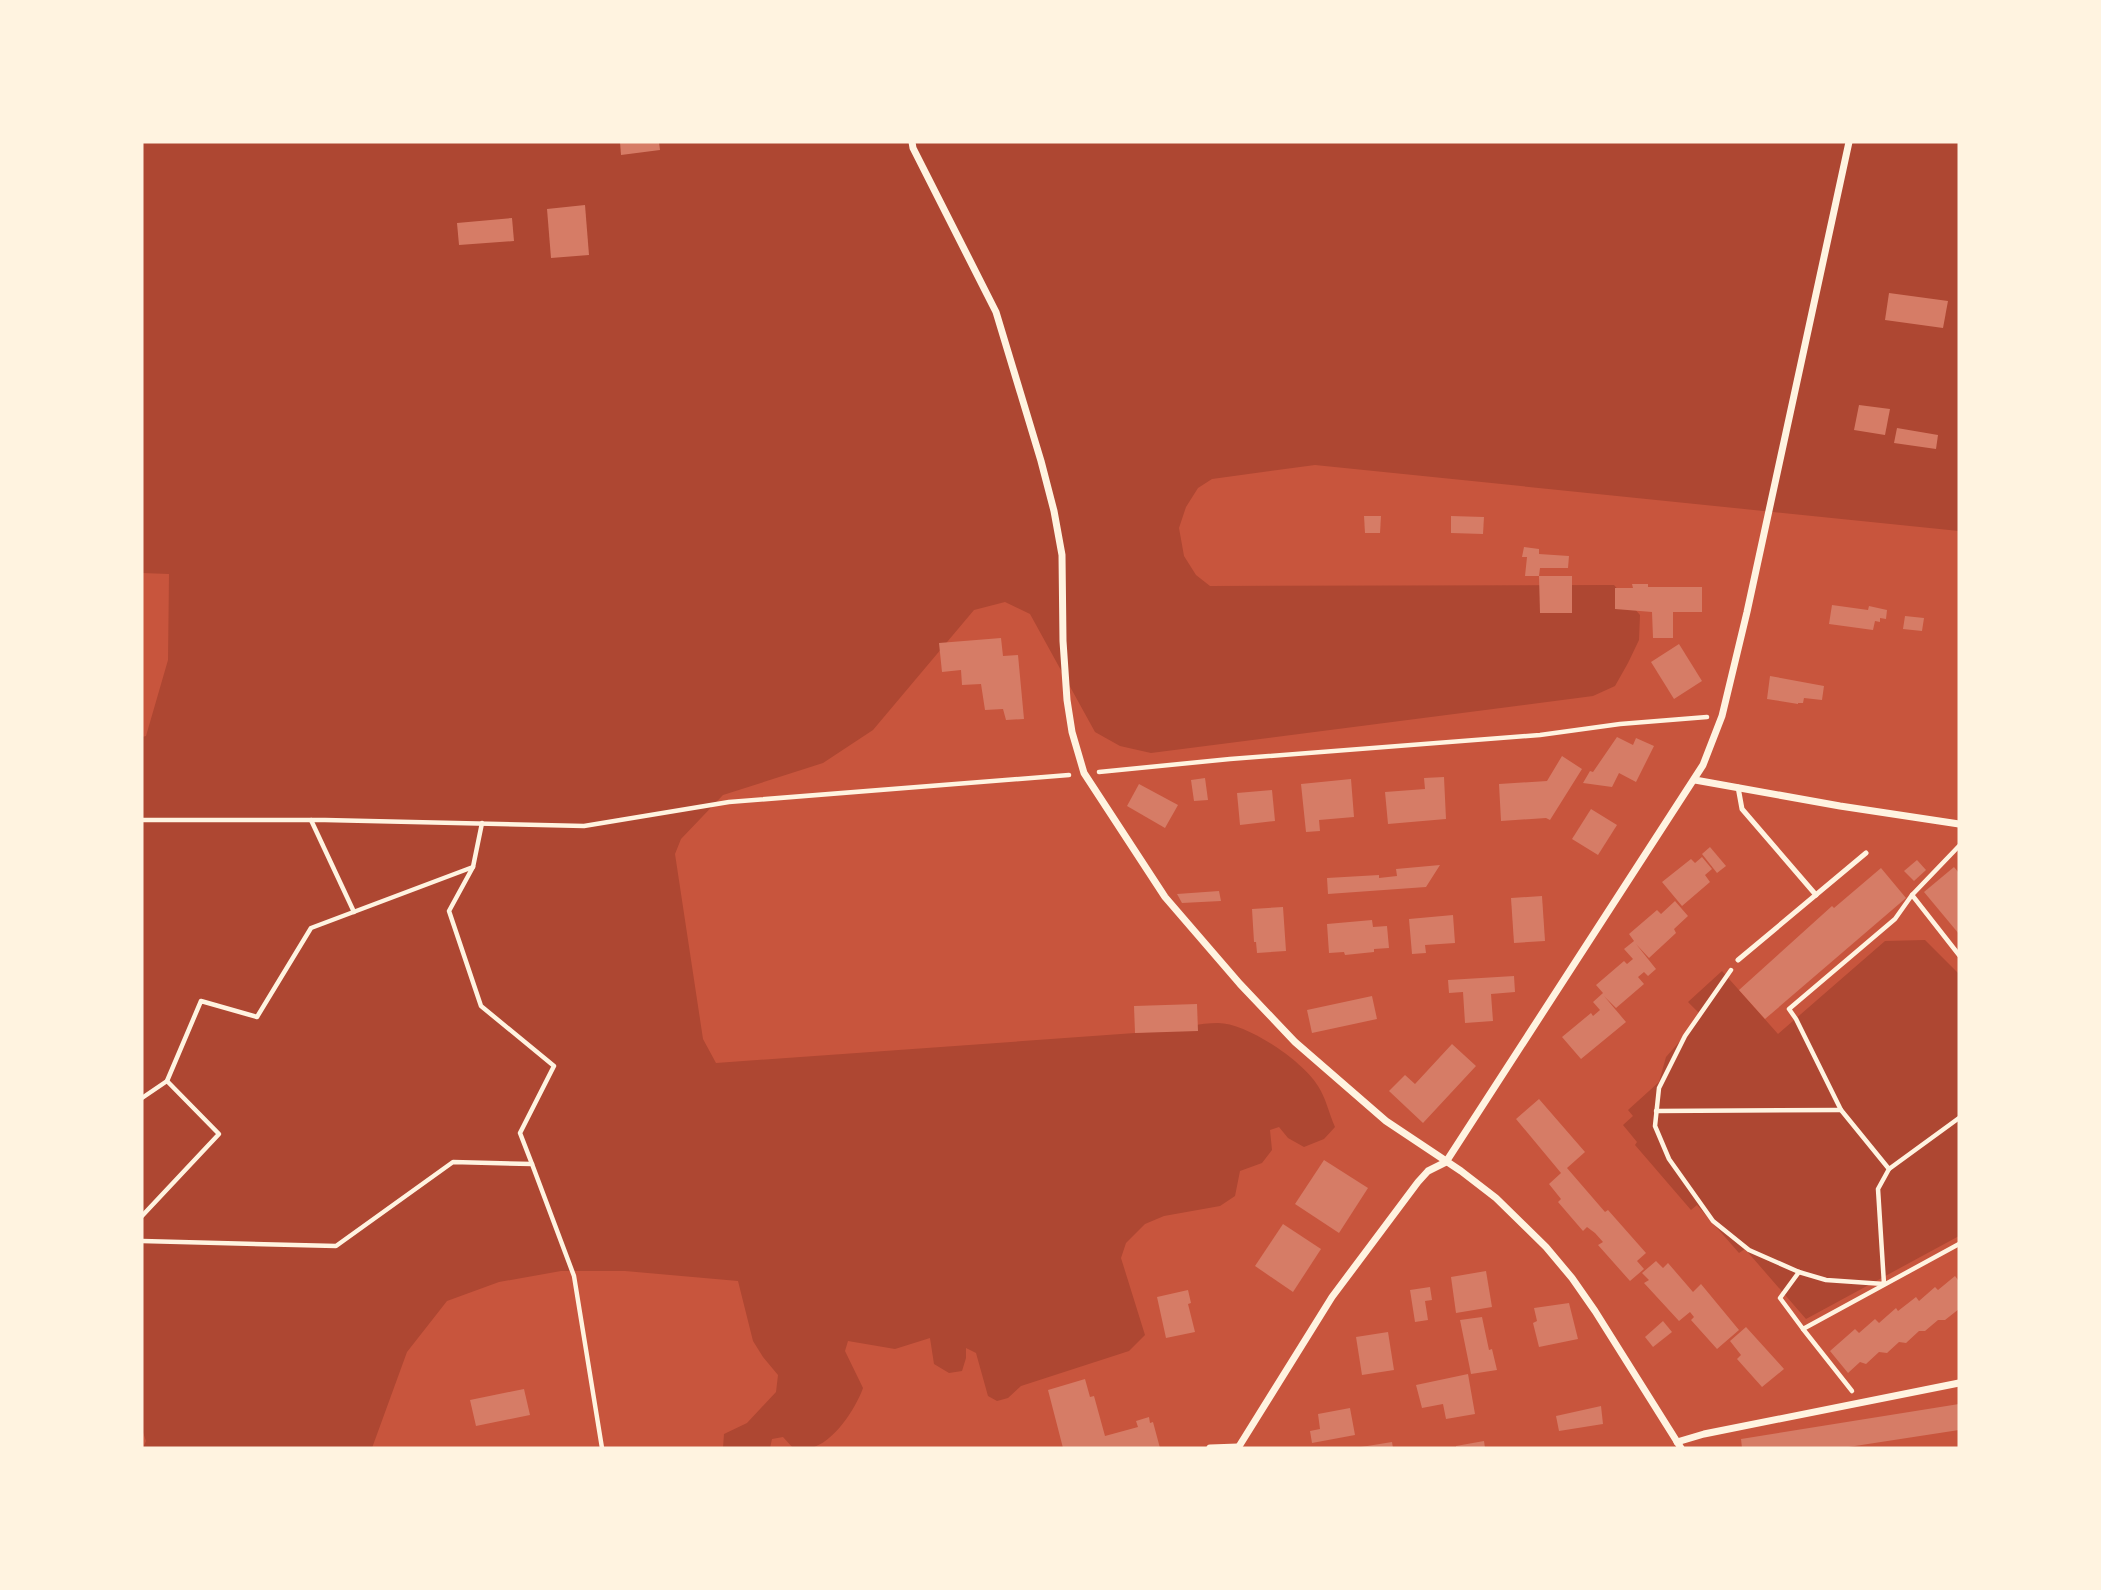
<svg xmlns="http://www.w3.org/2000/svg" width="2101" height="1590" font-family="Manrope,sans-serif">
<rect width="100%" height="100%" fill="#c8553d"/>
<g fill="#ae4732">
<path d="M142,142H1959V531L1315,465L1212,479L1198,488L1186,507L1179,528L1184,556L1196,575L1210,586L1614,585L1640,615L1639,640L1628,663L1615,686L1593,696L1151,753L1120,746L1095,732L1030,614L1005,602L974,610L873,730L823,763L723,795L681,839L675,854L703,1039L716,1063L1163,1031C1181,1028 1200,1023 1218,1023C1247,1023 1303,1061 1318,1086C1326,1098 1329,1114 1335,1127L1324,1139L1304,1147L1288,1138L1279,1127L1270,1130L1272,1150L1262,1163L1240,1171L1235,1196L1220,1206L1164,1216L1145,1224L1126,1243L1121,1258L1145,1335L1129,1351L1021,1386L1008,1398L997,1401L988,1396L976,1353L966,1348V1358L962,1371L949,1373L934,1364L930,1338L895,1349L848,1341L845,1351L863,1388C856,1408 833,1444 810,1448C805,1449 798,1448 793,1448L783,1437L772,1439L770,1448H723L724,1434L747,1423L776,1392L778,1375L763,1357L753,1341L738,1281L625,1271H561L499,1282L447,1301L407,1352L372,1448H143L146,1441L142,1429V737L146,736L168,660L169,574L142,573Z"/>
<path d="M1925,940L1959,974V1236L1806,1319L1745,1249L1739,1253L1697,1205L1691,1210L1635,1145L1637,1142L1623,1125L1633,1116L1628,1110L1659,1082L1666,1057L1702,1016L1688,1002L1722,971L1778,1034L1885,941Z"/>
</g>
<g fill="#d67c66">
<path d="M620,142H659L660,150L621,155Z"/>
<path d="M585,205L589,255L551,258L547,209Z"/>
<path d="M512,218L514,241L459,245L457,223Z"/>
<path d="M1889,293L1948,301L1943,328L1885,320Z"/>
<path d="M1859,405L1890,409L1885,435L1854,430Z"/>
<path d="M1897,428L1938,435L1936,449L1894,443Z"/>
<path d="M1364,516H1381L1380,533H1365Z"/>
<path d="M1451,516L1484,517L1483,534L1451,533Z"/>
<path d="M1524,547L1539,549V554L1569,556L1568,568H1540L1539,576H1525L1527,557H1522Z"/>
<path d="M1539,576H1572V613H1540Z"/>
<path d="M1632,584H1648V587H1702V612H1673V638H1653L1652,612L1615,609V588H1633Z"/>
<path d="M1832,605L1868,610L1869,606L1887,610L1886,619L1880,618V622L1875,621L1873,630L1829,624Z"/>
<path d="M1905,616L1924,618L1922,631L1903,629Z"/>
<path d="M1001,638L1003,656L1018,655L1024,719L1006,720L1003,709L985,710L981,684L962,685L961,670L942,672L939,643Z"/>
<path d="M1679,644L1702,681L1674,699L1651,662Z"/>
<path d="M1770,676L1824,686L1822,700L1804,698L1803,703H1798V704L1767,699Z"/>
<path d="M1617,737L1633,745L1636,738L1654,746L1636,782L1619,773L1612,787L1583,783L1590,771L1593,772Z"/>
<path d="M1562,756L1582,769L1550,820L1546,818L1501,821L1499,784L1547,781Z"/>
<path d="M1444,777L1446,819L1388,824L1385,792L1425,789L1424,778Z"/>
<path d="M1205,778L1208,800L1194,801L1191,780Z"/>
<path d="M1351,779L1354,817L1319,820L1320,831L1306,832L1301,784Z"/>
<path d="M1139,784L1178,805L1165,828L1127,806Z"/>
<path d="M1272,790L1275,821L1240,825L1237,793Z"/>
<path d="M1591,809L1617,825L1598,855L1572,839Z"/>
<path d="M1710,847L1726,866L1717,873L1702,854Z"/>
<path d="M1702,857L1712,869L1705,875L1710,882L1682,906L1662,882L1691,859L1695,863Z"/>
<path d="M1917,860L1926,870L1914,881L1904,871Z"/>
<path d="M1440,865L1426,887L1328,894L1327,878L1379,875V878L1397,876L1396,869Z"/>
<path d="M1954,867L1959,873V934L1924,892Z"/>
<path d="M1881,868L1906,898L1765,1019L1739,990L1832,906L1834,908Z"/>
<path d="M1219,891L1221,901L1182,903L1177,894Z"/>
<path d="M1542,896L1545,941L1514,943L1511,898Z"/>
<path d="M1675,901L1688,916L1674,929L1676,933L1649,958L1636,944L1656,969L1648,976L1644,972L1638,977L1644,984L1616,1008L1604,996L1626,1022L1581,1059L1562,1037L1591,1013L1593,1016L1600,1010L1593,1002L1603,993L1596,985L1624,961L1627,964L1633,959L1624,949L1634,941L1629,934L1657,910L1661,914Z"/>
<path d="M1283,907L1286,951L1257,953L1256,942H1254L1252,909Z"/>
<path d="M1453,915L1455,943L1425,945L1426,953L1412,954L1409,919Z"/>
<path d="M1372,920L1373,927L1387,926L1389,948L1374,949V952L1345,955L1344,952L1329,953L1327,924Z"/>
<path d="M1514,976L1515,992L1491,994L1493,1021L1465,1023L1463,992L1449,993L1448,980Z"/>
<path d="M1372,996L1377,1019L1312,1033L1307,1010Z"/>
<path d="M1197,1004L1198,1031L1135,1033L1134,1006Z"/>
<path d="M1452,1044L1476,1066L1423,1123L1389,1091L1405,1075L1415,1084Z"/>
<path d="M1539,1099L1585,1152L1567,1168L1605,1212L1608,1210L1646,1253L1637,1261L1644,1269L1630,1281L1598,1245L1603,1242L1595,1233L1587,1227L1583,1231L1558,1202L1561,1199L1549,1184L1561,1173L1516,1119Z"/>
<path d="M1324,1160L1368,1188L1339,1233L1295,1204Z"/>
<path d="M1283,1224L1321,1249L1293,1292L1255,1266Z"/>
<path d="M1656,1261L1663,1268L1668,1263L1693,1292L1701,1284L1739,1330L1717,1349L1691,1320L1694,1317L1690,1312L1679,1321L1644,1283L1649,1280L1642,1273Z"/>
<path d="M1486,1271L1492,1307L1456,1313L1451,1277Z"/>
<path d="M1955,1276L1958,1280L1959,1279V1309L1945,1320H1938L1925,1331H1919L1906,1343L1899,1342L1887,1353L1879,1352L1866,1364L1860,1362L1848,1373L1830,1351L1855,1329L1859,1333L1875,1319L1879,1323L1896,1308L1898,1311L1916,1297L1919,1301L1935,1287L1938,1290Z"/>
<path d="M1430,1287L1432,1300L1425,1301L1428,1320L1415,1322L1410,1290Z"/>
<path d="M1188,1290L1191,1303L1188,1304L1195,1332L1166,1338L1157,1297Z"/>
<path d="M1569,1303L1578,1339L1539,1347L1533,1323L1537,1321L1534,1308Z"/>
<path d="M1482,1317L1489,1350L1492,1349L1497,1370L1471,1374L1460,1320Z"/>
<path d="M1663,1321L1672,1332L1653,1347L1645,1337Z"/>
<path d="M1746,1327L1784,1369L1762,1387L1737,1359L1741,1355L1730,1341Z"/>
<path d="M1388,1332L1394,1370L1362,1375L1356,1337Z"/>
<path d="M1468,1374L1475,1414L1446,1419L1443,1404L1422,1408L1416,1385Z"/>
<path d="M1085,1379L1090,1397L1094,1396L1105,1436L1138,1427L1136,1421L1149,1417L1150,1423L1153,1422L1160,1448H1063L1048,1390Z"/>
<path d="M524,1389L530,1415L476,1426L470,1400Z"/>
<path d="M1959,1404V1430L1842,1448H1742L1741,1439Z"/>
<path d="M1601,1406L1603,1424L1559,1431L1556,1416Z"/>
<path d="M1350,1408L1355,1435L1312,1443L1310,1431L1320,1429L1318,1414Z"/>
<path d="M1484,1441L1485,1448H1456V1446Z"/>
<path d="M1392,1442L1393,1448H1361V1447Z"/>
</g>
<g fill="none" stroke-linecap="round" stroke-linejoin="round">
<g stroke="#fff3e0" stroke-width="4.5">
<path d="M1099,772L1230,759L1540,735L1620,724L1707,717"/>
<path d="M142,820H325L584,826L729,802L1069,775"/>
<path d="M311,820L354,912"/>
<path d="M1959,846L1912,895L1959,955"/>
<path d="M473,867L449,911L481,1006L554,1066L520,1133L532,1164"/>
<path d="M1912,895L1895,919L1789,1009L1796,1019L1841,1110L1889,1169L1959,1118"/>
<path d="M1731,970L1685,1036L1659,1088L1655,1126L1669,1159L1713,1221L1749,1250L1799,1272L1826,1280L1884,1284L1878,1189L1889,1169"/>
<path d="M142,1098L167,1081L201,1001L257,1017L311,928L473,867L482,823"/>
<path d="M1656,1111L1841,1110"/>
<path d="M142,1216L219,1134L167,1081"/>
<path d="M142,1241L336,1246L453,1162L532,1164L574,1276L602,1448"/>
<path d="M1799,1272L1780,1298L1803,1329L1959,1244"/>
<path d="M1803,1329L1852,1391"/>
</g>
<g stroke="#fff3e0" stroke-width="5">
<path d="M1738,787L1742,809L1816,895"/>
<path d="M1738,960L1866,853"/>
</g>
<g stroke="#fff3e0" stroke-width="7">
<path d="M912,142L913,148L996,312L1041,461L1054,511L1062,555L1063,641L1067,700L1072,732L1084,773L1165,897L1240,984L1295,1042L1386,1121L1461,1171L1496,1198L1546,1247L1572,1278L1595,1311L1681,1448"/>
<path d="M1695,780L1840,806L1959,824"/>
<path d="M1677,1442L1704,1434L1959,1383"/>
<path d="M1210,1448L1238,1447"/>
<path d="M1238,1448L1332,1297L1418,1182L1428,1171L1446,1162L1703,765L1722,716L1747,612L1849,142"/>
</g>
</g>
<rect width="2101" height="1590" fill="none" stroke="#fff3e0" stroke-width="287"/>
</svg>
